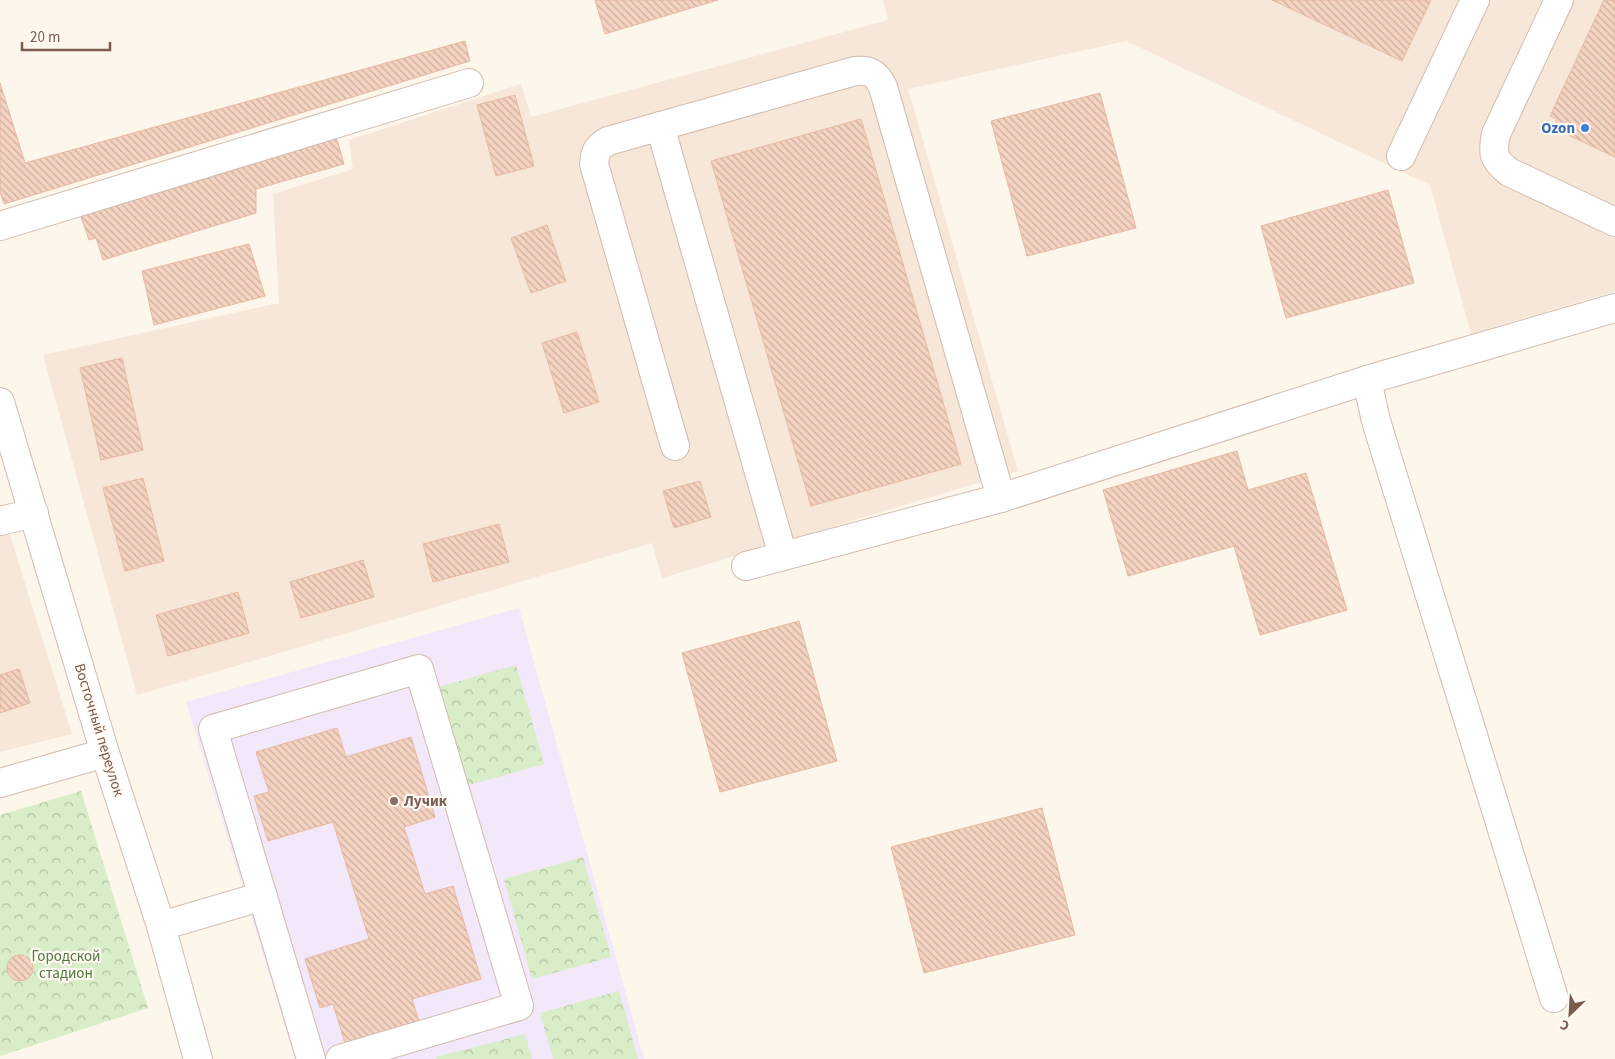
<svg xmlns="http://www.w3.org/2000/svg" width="1615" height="1059" font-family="'Source Sans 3',sans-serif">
<defs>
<pattern id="park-crowns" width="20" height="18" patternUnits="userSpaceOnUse" patternTransform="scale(1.25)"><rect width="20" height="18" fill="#d8edc8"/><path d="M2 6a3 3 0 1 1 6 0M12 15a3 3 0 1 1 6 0" fill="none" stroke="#b4c3a5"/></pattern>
<pattern id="building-back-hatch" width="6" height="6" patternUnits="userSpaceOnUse" patternTransform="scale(1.25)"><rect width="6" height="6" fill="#f4d3c1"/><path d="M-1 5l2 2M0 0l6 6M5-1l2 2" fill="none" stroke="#cbae9f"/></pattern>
</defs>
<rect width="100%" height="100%" fill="#fdf6eb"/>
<g fill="#f6e7d9">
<path d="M883,0H1615V291L1471,334L1430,185L1126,41L908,89L1018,471L662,578L652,543L137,695L43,355L279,303L273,194L353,169L349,140L521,84L531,117L888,20Z"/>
<path d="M0,503L72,734L0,752Z"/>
</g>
<path fill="#f3e7fa" d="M519,608L644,1059H295L186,702Z"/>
<g fill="url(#park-crowns)">
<path d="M516,665L544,764L466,786L438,687Z"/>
<path d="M81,791L148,1008L0,1056V815Z"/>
<path d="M583,857L611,957L532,979L504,879Z"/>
<path d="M619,991L638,1059H553L540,1013Z"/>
<path d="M525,1034L532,1059H437L436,1057Z"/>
</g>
<g fill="url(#building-back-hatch)" stroke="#e8b9a1">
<path d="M595,0H718L605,34Z"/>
<path d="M1272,0H1431L1402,61Z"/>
<path d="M1604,0H1615V157L1553,128L1557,119L1550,116Z"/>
<path d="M465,41L470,61L4,204L0,192V83L25,163Z"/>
<path d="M1100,93L1136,228L1027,256L991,121Z"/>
<path d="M515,95L534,166L496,176L477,105Z"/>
<path d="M861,119L961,464L811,506L711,161Z"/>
<path d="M335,133L344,164L256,189V213L103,260L96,238L89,240L79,211Z"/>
<path d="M1388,190L1414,283L1286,318L1261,226Z"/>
<path d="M547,225L566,281L531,293L511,238Z"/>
<path d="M249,244L265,296L154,325L142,271Z"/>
<path d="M577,332L599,402L564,413L542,343Z"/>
<path d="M122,358L143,450L101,460L80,368Z"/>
<path d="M1237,451L1248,490L1306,473L1347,610L1260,635L1234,546L1128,576L1103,490Z"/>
<path d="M143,478L164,561L125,571L103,488Z"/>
<path d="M700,481L711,517L674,528L663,491Z"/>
<path d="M499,524L509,562L433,582L423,544Z"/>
<path d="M363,560L374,597L301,618L290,582Z"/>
<path d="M238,592L249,633L168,656L156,615Z"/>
<path d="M799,621L837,761L720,792L682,653Z"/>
<path d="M19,669L30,703L0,713V675Z"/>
<path d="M337,728L346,757L411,737L435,817L404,827L425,894L453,886L481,979L412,999L419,1021L345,1043L333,1004L320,1008L305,959L369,939L333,822L268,841L254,796L269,792L256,752Z"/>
<path d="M1042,808L1075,935L924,973L891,847Z"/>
<circle cx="20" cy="968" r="13"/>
</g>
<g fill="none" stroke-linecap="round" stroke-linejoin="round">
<g stroke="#d2bcaf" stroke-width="30">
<g id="minor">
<path d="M1559,0L1496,134C1492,154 1493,159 1509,172L1615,222"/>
<path d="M660,126L783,556"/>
<path d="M1401,156L1475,0"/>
<path d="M0,226L469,83"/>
<path d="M1367,380L1376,421L1554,998"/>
<path d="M0,402L105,753L161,926L198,1059"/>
<path d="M675,446L594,164C595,152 597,147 608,141L855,71C870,70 876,73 883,87L1001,498"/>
<path d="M0,521L34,513"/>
<path d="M746,566L1001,498L1367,380L1615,308"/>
<path d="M0,783L105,753"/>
<path d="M161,926L263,896"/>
<path d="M311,1059L213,729L419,669L519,1006L340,1059"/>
</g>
</g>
<use href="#minor" stroke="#fff" stroke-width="28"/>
</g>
<circle fill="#3f7fe0" stroke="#fffaf3" stroke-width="2" cx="1585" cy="128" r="5"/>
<circle fill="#8d6e63" stroke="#fffaf3" stroke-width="2" cx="394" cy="801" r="5"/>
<g text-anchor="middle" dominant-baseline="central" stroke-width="4.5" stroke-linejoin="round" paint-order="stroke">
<g font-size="15" font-weight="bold" fill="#366cbe" stroke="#fffaf3" text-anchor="end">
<text x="1575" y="128">Ozon</text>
</g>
<g font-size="15" fill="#7b5a4c" stroke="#fffaf3">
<text transform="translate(99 730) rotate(73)">Восточный переулок</text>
</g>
<g font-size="15" font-weight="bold" fill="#785e54" stroke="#fffaf3" text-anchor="start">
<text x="404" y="801">Лучик</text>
</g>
<g font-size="15" fill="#537b40" stroke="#fffaf3">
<text x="66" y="956">Городской<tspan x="66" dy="17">стадион</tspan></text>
</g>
</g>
<g transform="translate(1570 1014) rotate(205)" stroke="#fffaf3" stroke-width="4" paint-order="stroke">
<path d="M0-4L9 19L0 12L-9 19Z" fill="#7b5a4c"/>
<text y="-8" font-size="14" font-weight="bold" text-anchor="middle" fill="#7b5a4c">С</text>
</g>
<path d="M22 42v8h88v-8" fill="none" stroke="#7b5a4c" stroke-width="2.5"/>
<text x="30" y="42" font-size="15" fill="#7b5a4c" stroke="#fffaf3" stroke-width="4" paint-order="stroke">20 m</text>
</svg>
